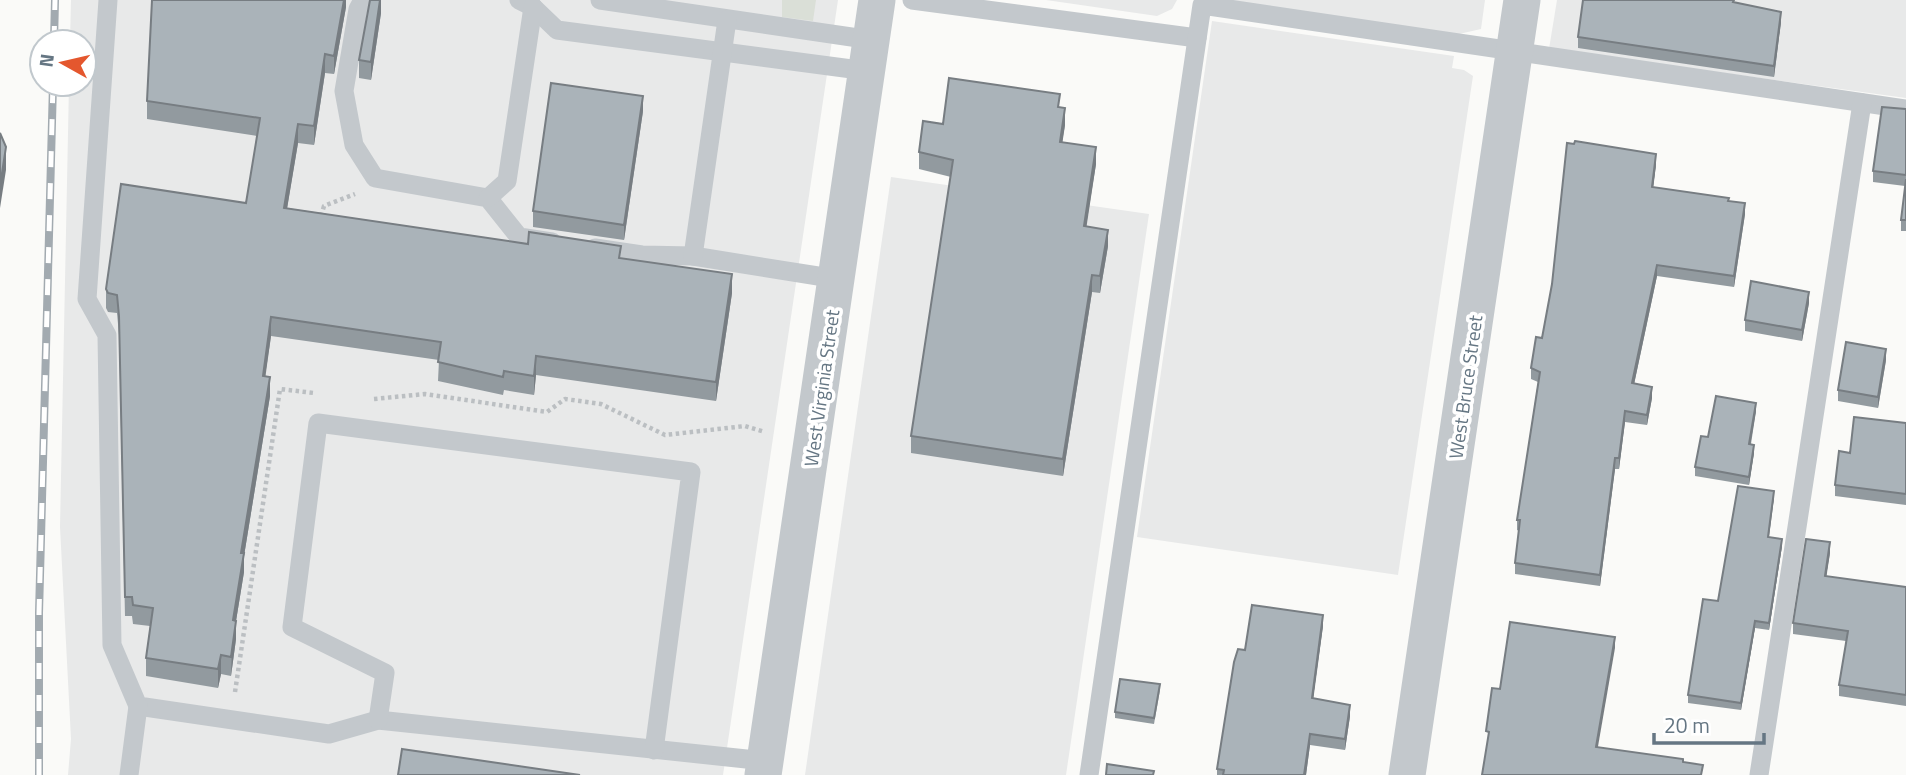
<svg xmlns="http://www.w3.org/2000/svg" width="1906" height="775" font-family="'Titillium Web',sans-serif">
<rect width="100%" height="100%" fill="#fafaf8"/>
<g fill="#e8e9e9">
<path d="M71,0H838L723,775H68L71,739L60,527L69,84H84V42H70Z"/>
<path d="M1046,0H1177L1172,9L1157,16Z"/>
<path d="M1221,0H1485L1481,29L1459,34Z"/>
<path d="M1557,0H1906V98L1549,49Z"/>
<path d="M1212,21L1454,56L1452,68L1464,70L1473,76L1398,575L1137,537Z"/>
<path d="M891,177L1149,214L1066,775H805Z"/>
</g>
<path fill="#dadfd7" d="M782,0H816L813,21L782,17Z"/>
<g fill="none" stroke-linecap="round" stroke-linejoin="round">
<g stroke="#bbbfc2" stroke-width="4.5" stroke-dasharray="3.5 3.5" stroke-linecap="butt">
<path d="M321,216L324,206L355,194"/>
<path d="M374,399L425,394L547,412L565,399L601,404L665,435L745,426L765,432"/>
<path d="M235,692L280,389L314,393"/>
</g>
<g stroke="#c3c8cc" stroke-width="19">
<path d="M108,0L87,299L107,335L112,645L138,706L329,734L378,720L765,761"/>
<path d="M363,0L358,9L344,91L354,145L375,178L488,198L519,237L552,242"/>
<path d="M519,0L533,7L557,30L867,71"/>
<path d="M600,0L872,40"/>
<path d="M912,0L1197,38"/>
<path d="M488,198L507,181L533,7"/>
<path d="M595,248L642,255L693,256L837,279"/>
<path d="M693,256L727,20"/>
<path d="M378,720L385,673L292,627L318,423L691,472L654,750"/>
<path d="M129,775L138,706"/>
<path d="M1089,775L1202,5L1906,109"/>
<path d="M1759,775L1862,103"/>
</g>
<g stroke="#c3c8cc" stroke-width="37">
<path d="M763,775L877,0"/>
<path d="M1407,775L1522,0"/>
</g>
<g stroke="#a2aab0" stroke-width="8">
<g id="rail">
<path d="M54,42L55,0"/>
<path d="M39,775V613L53,84"/>
</g>
</g>
<use href="#rail" stroke="#fff" stroke-width="5" stroke-dasharray="16" stroke-linecap="butt"/>
</g>
<g fill="#929a9f">
<path d="M346,0V7L334,74L325,73L314,145L298,143L287,208L621,258L732,293L716,401L536,375L534,395L504,390L503,395L438,381L439,360L271,336L265,376L270,396L244,556V572L236,621V639L231,676L221,674L218,688L146,676V658L150,626L133,624L132,616H125L119,335L117,313L108,312L106,308V289L246,203L257,136L147,119V101Z"/>
<path d="M381,0V13L371,80L359,78V60Z"/>
<path d="M1735,2L1781,22L1774,77L1578,48V37Z"/>
<path d="M1060,107L1065,125L1062,142L1096,164L1086,226L1108,246L1100,293L1092,292L1063,476L911,453V436L951,177L919,169V152L943,124Z"/>
<path d="M1906,109V231H1901V220L1905,186L1873,182V171Z"/>
<path d="M643,111L624,240L533,227V211Z"/>
<path d="M1656,165L1653,187L1745,214L1734,287L1657,276L1634,384L1652,398L1647,425L1625,422L1619,469H1615L1600,586L1515,574V563L1519,531L1517,530V520L1538,382L1531,379V368L1542,338Z"/>
<path d="M1809,303L1802,341L1745,331V320Z"/>
<path d="M1886,360L1878,408L1838,401V390Z"/>
<path d="M1756,411L1751,444L1754,453L1749,485L1695,476V467L1708,437Z"/>
<path d="M1906,423V505L1835,496V485L1850,453Z"/>
<path d="M1774,498L1768,537L1782,546L1769,630L1755,628L1741,710L1688,703V695L1718,601Z"/>
<path d="M1830,553L1826,576L1906,587V706L1839,696V685L1846,641L1793,634V623Z"/>
<path d="M1323,626L1313,698L1350,716L1345,750L1310,745L1306,775H1217V769L1245,650Z"/>
<path d="M1160,690L1154,724L1115,718V712Z"/>
</g>
<g fill="#777d82">
<path d="M344,0H346V7L334,74V56Z"/>
<path d="M380,0H381V13L371,80V62Z"/>
<path d="M1781,12V22L1774,77V66Z"/>
<path d="M325,54V73L314,145V126Z"/>
<path d="M643,96V111L624,240V225Z"/>
<path d="M1065,108V125L1060,159V142Z"/>
<path d="M298,124V143L284,227V208Z"/>
<path d="M6,147V170L0,208V186Z"/>
<path d="M1096,147V164L1084,243V226Z"/>
<path d="M1656,154V165L1652,198V187Z"/>
<path d="M1745,203V214L1734,287V276Z"/>
<path d="M1108,230V246L1100,293V276Z"/>
<path d="M1657,265V276L1632,394V383Z"/>
<path d="M732,274V293L716,401V382Z"/>
<path d="M1092,275V292L1063,476V459Z"/>
<path d="M1809,292V303L1802,341V330Z"/>
<path d="M271,317V336L263,394V376Z"/>
<path d="M1886,349V360L1878,408V397Z"/>
<path d="M536,356V375L534,395V376Z"/>
<path d="M270,377V396L244,556V572L236,621V639L231,676L233,620L241,553Z"/>
<path d="M1652,387V398L1647,425V415Z"/>
<path d="M1756,403V411L1749,452V444Z"/>
<path d="M1625,411V422L1619,469V458Z"/>
<path d="M1754,445V453L1749,485V477Z"/>
<path d="M1615,458V469L1600,586V575Z"/>
<path d="M1774,491V498L1768,544V537Z"/>
<path d="M1782,539V546L1769,630V623Z"/>
<path d="M1830,542V553L1825,586V576Z"/>
<path d="M1323,615V626L1312,709V698Z"/>
<path d="M1755,621V628L1741,710V703Z"/>
<path d="M1615,637V648L1596,758V747Z"/>
<path d="M221,655V674L218,688V669Z"/>
<path d="M1350,705V716L1345,750V739Z"/>
<path d="M1310,734V745L1306,775H1304Z"/>
</g>
<g fill="#aab3b9" stroke="#777d82" stroke-width="2">
<path d="M152,0H344L334,56L325,54L314,126L298,124L284,208L528,244L529,232L621,246L619,258L732,274L716,382L536,356L534,376L504,371L503,377L438,362L441,342L271,317L263,376L270,377L241,553H244L233,620L236,621L231,657L221,655L218,669L146,658L153,608L133,605L132,597H125L119,316L117,295L108,293L106,289L121,184L246,203L260,118L147,101Z"/>
<path d="M370,0H380L371,62L359,60Z"/>
<path d="M1583,0H1734L1733,2L1781,12L1774,66L1578,37Z"/>
<path d="M949,78L1060,94L1058,107L1065,108L1060,142L1096,147L1084,226L1108,230L1100,276L1092,275L1063,459L911,436L953,160L919,152L923,121L943,124Z"/>
<path d="M551,83L643,96L624,225L533,211Z"/>
<path d="M1882,107L1906,109V175L1873,171Z"/>
<path d="M0,133L6,147L0,186Z"/>
<path d="M1575,141L1656,154L1652,187L1729,198L1728,201L1745,203L1734,276L1657,265L1632,383L1652,387L1647,415L1625,411L1619,458H1615L1600,575L1515,563L1520,520H1517L1540,372L1531,368L1536,337L1542,338L1552,284L1567,143L1574,144Z"/>
<path d="M1906,179V220H1901Z"/>
<path d="M1751,281L1809,292L1802,330L1745,320Z"/>
<path d="M1846,342L1886,349L1878,397L1838,390Z"/>
<path d="M1716,396L1756,403L1749,444L1754,445L1749,477L1695,467L1701,436L1708,437Z"/>
<path d="M1854,417L1906,423V494L1835,485L1839,451L1850,453Z"/>
<path d="M1738,486L1774,491L1768,537L1782,539L1769,623L1755,621L1741,703L1688,695L1703,599L1718,601Z"/>
<path d="M1806,539L1830,542L1825,576L1906,587V695L1839,685L1848,631L1793,623Z"/>
<path d="M1252,605L1323,615L1312,698L1350,705L1345,739L1310,734L1304,775H1223L1224,770L1217,769L1234,662L1238,649L1245,650Z"/>
<path d="M1510,622L1615,637L1596,747L1683,759V762L1703,765L1701,775H1482L1489,732L1486,731L1492,688L1500,689Z"/>
<path d="M1120,679L1160,684L1154,718L1115,712Z"/>
<path d="M402,749L580,775H398Z"/>
<path d="M1107,764L1154,771L1153,775H1106Z"/>
</g>
<g text-anchor="middle" dominant-baseline="central" stroke-width="7" stroke-linejoin="round" paint-order="stroke">
<g font-size="19" fill="#657683" stroke="#fff">
<text transform="translate(1465 387) rotate(-82)">West Bruce Street</text>
<text transform="translate(821 388) rotate(-82)">West Virginia Street</text>
</g>
</g>
<g transform="translate(63 63) rotate(278)"><circle r="33" fill="#ffffff" stroke="#c1c8cd" stroke-width="2"/>
<path d="M0-5L12 26L0 18L-12 26Z" fill="#e4572e"/>
<text y="-10" font-size="19" font-weight="bold" text-anchor="middle" fill="#657683">N</text>
</g>
<path d="M1654 733v10h110v-10" fill="none" stroke="#657683" stroke-width="3.5"/>
<text x="1664" y="733" font-size="21" fill="#657683" stroke="#ffffff" stroke-width="5" paint-order="stroke">20 m</text>
</svg>
